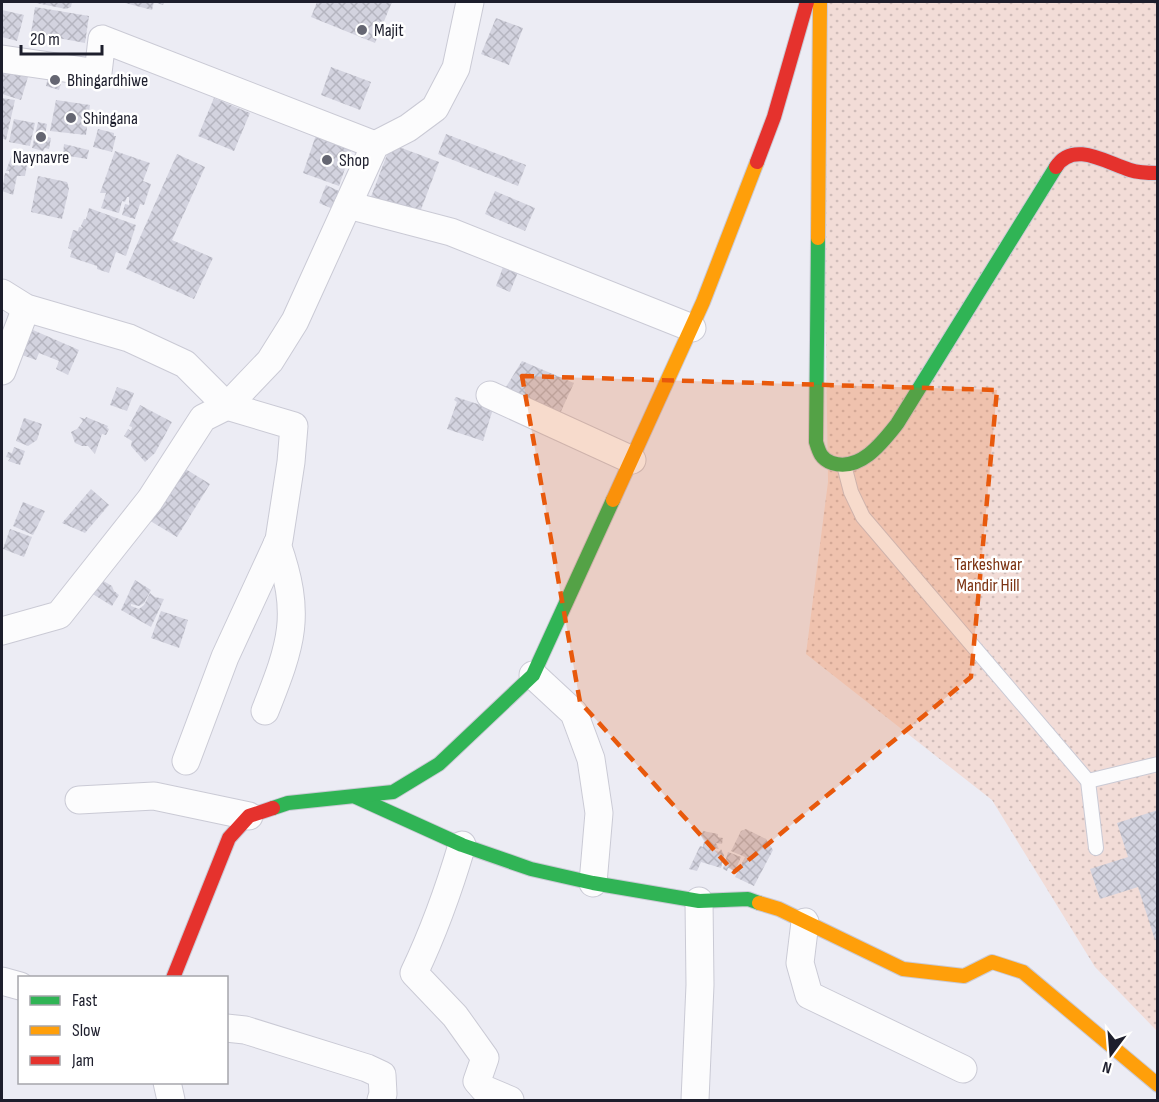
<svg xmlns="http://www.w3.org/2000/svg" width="1159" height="1102" font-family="'Sofia Sans Condensed',sans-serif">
<defs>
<pattern id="park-dots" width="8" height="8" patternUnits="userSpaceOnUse" patternTransform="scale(1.5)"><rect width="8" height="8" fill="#f2dcd7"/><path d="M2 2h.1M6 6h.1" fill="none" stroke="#cfbcb9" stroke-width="1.8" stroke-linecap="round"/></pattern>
<pattern id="building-cross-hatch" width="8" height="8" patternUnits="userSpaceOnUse" patternTransform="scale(1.5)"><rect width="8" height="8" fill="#d3d3df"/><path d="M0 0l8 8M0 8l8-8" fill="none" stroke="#b5b5c0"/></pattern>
</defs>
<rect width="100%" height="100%" fill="#ececf4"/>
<path fill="url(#park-dots)" d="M821,2H1157V1031L1095,967L992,800L806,654L828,482Z"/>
<g fill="url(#building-cross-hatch)">
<path d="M31,2H72L71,7L66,9Z"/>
<path d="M121,2H164L163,5L154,2L152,10Z"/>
<path d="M317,2H392L375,43L311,17Z"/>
<path d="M35,7L89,16L85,43L31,33Z"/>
<path d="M2,10L24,15L17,41L2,37Z"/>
<path d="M496,18L523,28L509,65L481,54Z"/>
<path d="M331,67L371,82L360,110L321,95Z"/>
<path d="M2,68L28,77L21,100L2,94Z"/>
<path d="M50,69L64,73L59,90L46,86Z"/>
<path d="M2,98L15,100L6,140L2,138Z"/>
<path d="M214,98L250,113L234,151L198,136Z"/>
<path d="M56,100L90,105L86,135L50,131Z"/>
<path d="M14,119L35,123L30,146L9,142Z"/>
<path d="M38,122L47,124L45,136L51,138L49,149L45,148L43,151L32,148Z"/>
<path d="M98,129L114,133V136H116L112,152L93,147Z"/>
<path d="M446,134L526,165L518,186L438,154Z"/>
<path d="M316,135L352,148L339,186L303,173Z"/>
<path d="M64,144L89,150L87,159L63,155Z"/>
<path d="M391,144L439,162L417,220L369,202Z"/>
<path d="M115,151L150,163L143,181L151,184L144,205L140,204L135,219L122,215L125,204L129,205V197H127L125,202L122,201L119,213L101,208L106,193H100Z"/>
<path d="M13,152L29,155L25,176H17L13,195L2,191L5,173L9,174V171H6Z"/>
<path d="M177,154L205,167L172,240L213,258L194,299L126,269Z"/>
<path d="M38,176L67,182L69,189L62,219L31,212Z"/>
<path d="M326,185L341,192L333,209L319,203Z"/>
<path d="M495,191L535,208L525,231L485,214Z"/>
<path d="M89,208L136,225L126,256L116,252L109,273L97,269V266L70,257L72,250L68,248L73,230L78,231L79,227L83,228L81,226L84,219H86Z"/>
<path d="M503,267L518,272L510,292L496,286Z"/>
<path d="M33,330L79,350L68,375L56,369L59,361L39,353L36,360L22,355Z"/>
<path d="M522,361L574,383L557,420L501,395Z"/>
<path d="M117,387L134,393L127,411L110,405Z"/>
<path d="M456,397L493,409L483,441L447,429L457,402L454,400Z"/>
<path d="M140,405L172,422L155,453L145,462L131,446L132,441L124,436L128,429L131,431L132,427L129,426Z"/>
<path d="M79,417L85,419L86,417L108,426L107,428L109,429L106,435L102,434L95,454L88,446H82L75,443L71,432L77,429L83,421Z"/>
<path d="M24,418L42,424L37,440L28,446L16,441Z"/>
<path d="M14,447L25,451L20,465L8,461L10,458L6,457L8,452L12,453Z"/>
<path d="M179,465L210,484L177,537L147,519Z"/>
<path d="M91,489L109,505L85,533L62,523Z"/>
<path d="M23,502L45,511L33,535L13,526Z"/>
<path d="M10,529L32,537L24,557L3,549Z"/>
<path d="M100,579L112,586L114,591L119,595L112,606L91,593Z"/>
<path d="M135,580L151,590L144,603L139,606L131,604V606L139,609L144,605L150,593L155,597L164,599L151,627L121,610Z"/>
<path d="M161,611L188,620L179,648L151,638Z"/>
<path d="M1158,810V939L1155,940L1138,887L1100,899L1090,869L1128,857L1117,823Z"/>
<path d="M746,829L766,839L773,850L754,886L735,877L745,857L731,851L741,831Z"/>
<path d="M703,831L718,834V837L723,838L722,844L716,843L719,849L715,848L714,850L719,852L721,849L724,855L721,868L701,862L697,871L689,869L700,846L703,847L704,841L701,836Z"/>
<path d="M728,852L741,857L735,871L728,868L727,871L723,869Z"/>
</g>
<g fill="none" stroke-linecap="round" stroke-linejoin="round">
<g stroke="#cacad5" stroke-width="16">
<g id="lane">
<path d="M844,465L851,492L863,517L1088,781L1096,848"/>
<path d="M1088,781L1158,764"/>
</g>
</g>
<g stroke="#cacad5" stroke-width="29">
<g id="street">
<path d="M2,59L98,73L102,39L375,145"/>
<path d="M348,205L451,232L692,328"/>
<path d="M2,293L26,308L129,338L185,364L227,406L294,426L291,462L279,540L225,657L186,761"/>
<path d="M2,371L26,308"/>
<path d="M490,395L632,460"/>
<path d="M2,631L59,615L150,500L203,418L227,406L270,361L295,321L375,145L408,128L435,108L456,68L470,2"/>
<path d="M533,675L574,713L591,759L599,813L593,883"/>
<path d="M265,711C292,643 302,615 277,544"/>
<path d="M79,800L154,796L249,816"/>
<path d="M462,845C449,889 434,931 414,973L455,1016L485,1058L477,1081L484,1089L510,1100"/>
<path d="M805,922L800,963L809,995L963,1069"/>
<path d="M2,981L20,986"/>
<path d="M226,1028L245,1030L367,1068L382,1075L383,1094L381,1100"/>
<path d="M167,1082L171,1100"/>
<path d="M695,1100L700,985L699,901"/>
</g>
</g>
<g stroke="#cacad5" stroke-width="16">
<g id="fast">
<path d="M818,238L816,442C819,452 821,459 832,463C860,472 882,443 897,424L1056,167"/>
<path d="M356,797L462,845L531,869L593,883L699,901L748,899L759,903"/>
<path d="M273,808L288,803L393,792L439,764L533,675L613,500"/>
</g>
</g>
<g stroke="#cacad5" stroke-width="16">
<g id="slow">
<path d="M818,238L820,2"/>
<path d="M613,500L703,302L757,162"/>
<path d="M759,903L779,909L903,969L964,976L992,962L1023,972L1158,1085"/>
</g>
</g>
<g stroke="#cacad5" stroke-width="16">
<g id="jam">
<path d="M757,162L774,117L807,2"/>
<path d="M1056,167C1073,140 1107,163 1130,170C1139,173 1148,173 1158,173"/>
<path d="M173,978L229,838L249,816L273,808"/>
</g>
</g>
<use href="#lane" stroke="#fcfcfd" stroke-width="14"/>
<use href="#street" stroke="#fcfcfd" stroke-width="27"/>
<use href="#fast" stroke="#30b455" stroke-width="14"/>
<use href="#slow" stroke="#ff9f0a" stroke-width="14"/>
<use href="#jam" stroke="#e5322d" stroke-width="14"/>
</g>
<path fill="#e8590c" fill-opacity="0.2" stroke="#e8590c" stroke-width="4.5" stroke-dasharray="12 8" stroke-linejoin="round" d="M522,376L997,390L971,677L734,872L580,702Z"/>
<g fill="#656672" stroke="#fff" stroke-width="2">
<circle cx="362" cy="30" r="6"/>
<circle cx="55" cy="80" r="6"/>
<circle cx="71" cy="118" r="6"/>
<circle cx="41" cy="137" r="6"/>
<circle cx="327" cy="160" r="6"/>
</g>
<g text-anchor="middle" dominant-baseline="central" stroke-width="5" stroke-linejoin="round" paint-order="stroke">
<g font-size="18" fill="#1d1e2c" stroke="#fff" text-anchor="start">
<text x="374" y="30">Majit</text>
<text x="67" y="80">Bhingardhiwe</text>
<text x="83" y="118">Shingana</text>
<text x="41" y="157" text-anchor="middle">Naynavre</text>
<text x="339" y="160">Shop</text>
</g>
<g font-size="18" fill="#7c3312" stroke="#fff">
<text x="988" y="564">Tarkeshwar<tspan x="988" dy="21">Mandir Hill</tspan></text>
</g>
</g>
<rect width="1159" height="1102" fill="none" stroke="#1d1e2c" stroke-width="6"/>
<rect x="18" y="976" width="210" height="108" fill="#ffffff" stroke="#a5a5ab" stroke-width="1.5"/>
<rect x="30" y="996" width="30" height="9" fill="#30b455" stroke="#a5a5ab" stroke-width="1.5"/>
<text x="72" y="1006" font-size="18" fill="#1d1e2c">Fast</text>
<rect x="30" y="1026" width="30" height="9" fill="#ff9f0a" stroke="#a5a5ab" stroke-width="1.5"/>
<text x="72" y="1036" font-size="18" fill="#1d1e2c">Slow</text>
<rect x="30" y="1056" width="30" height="9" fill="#e5322d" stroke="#a5a5ab" stroke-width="1.5"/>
<text x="72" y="1066" font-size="18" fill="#1d1e2c">Jam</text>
<g transform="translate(1111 1054) rotate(196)" stroke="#ffffff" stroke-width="4.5" paint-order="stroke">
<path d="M0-4.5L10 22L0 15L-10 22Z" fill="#1d1e2c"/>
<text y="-9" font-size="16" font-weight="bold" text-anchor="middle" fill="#1d1e2c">N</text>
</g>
<path d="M21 45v9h81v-9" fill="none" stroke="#1d1e2c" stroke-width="3"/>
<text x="30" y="45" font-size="18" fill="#1d1e2c" stroke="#ffffff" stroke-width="4.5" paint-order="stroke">20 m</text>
</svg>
